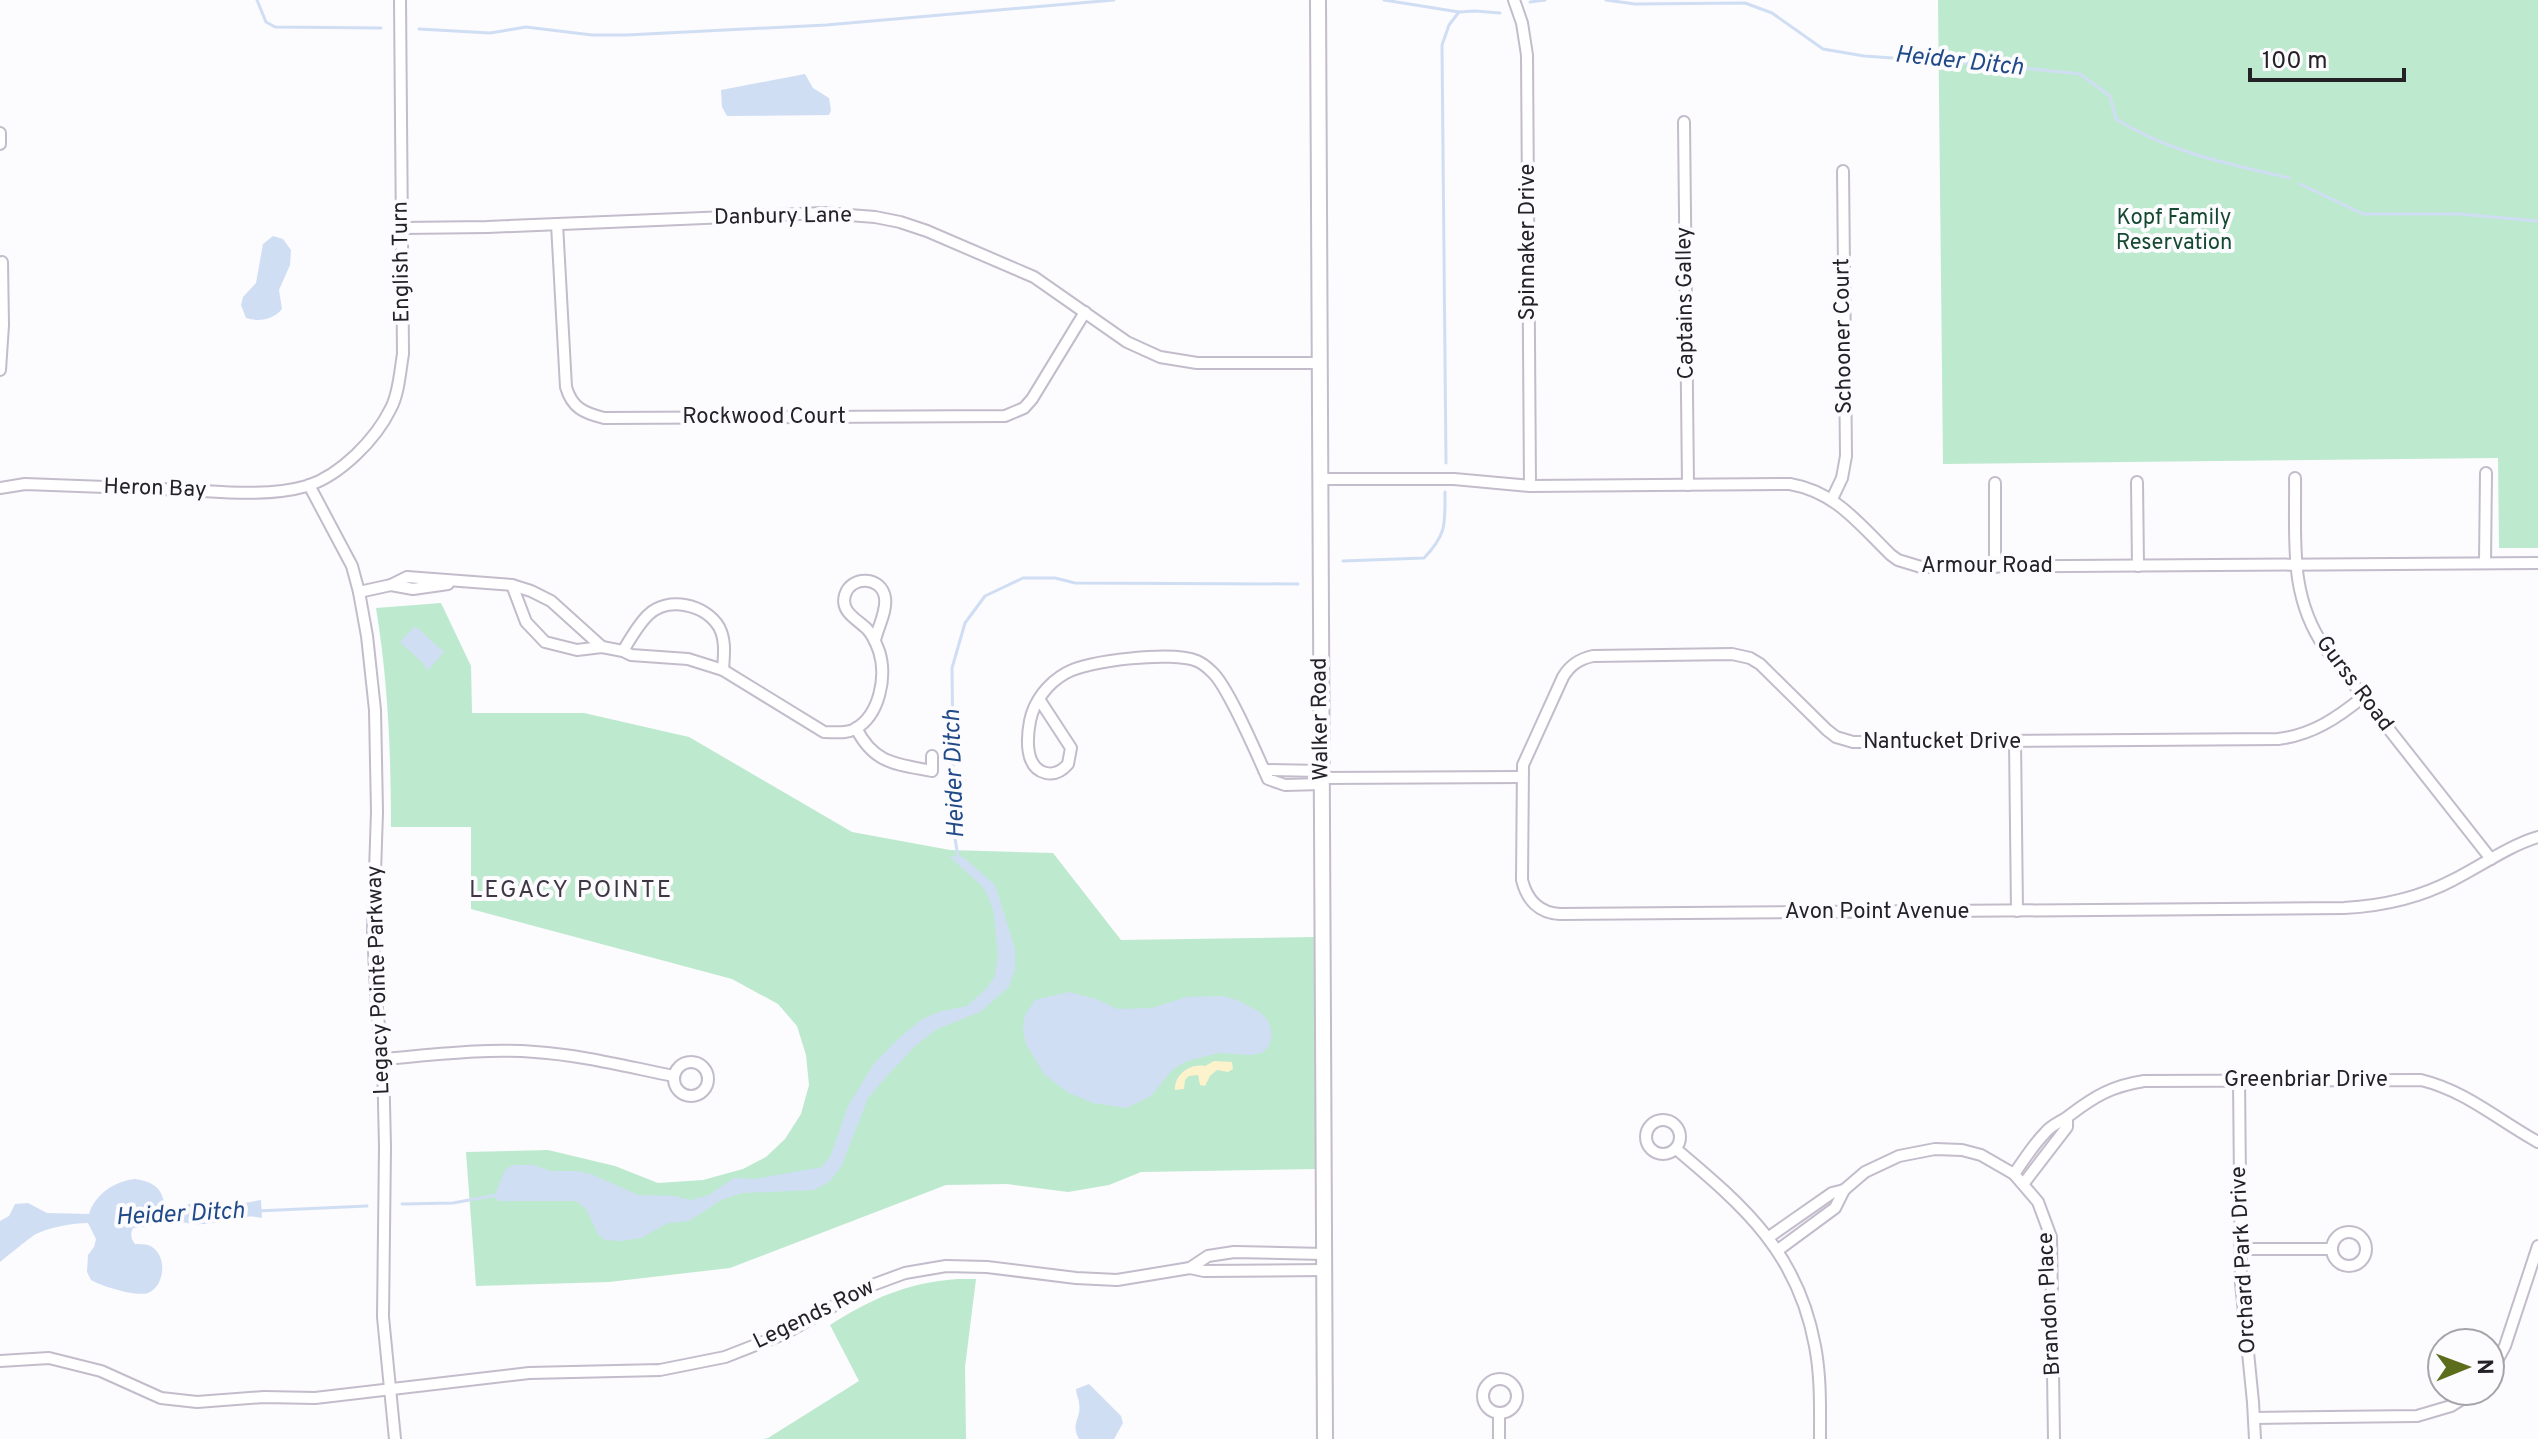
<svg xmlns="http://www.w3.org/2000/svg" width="2538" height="1439" font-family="Overpass,sans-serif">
<rect width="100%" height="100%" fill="#fcfbfe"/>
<g fill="#bde9cf">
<path d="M1938,0H2538V548H2499L2498,458L1943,464Z"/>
<path d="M441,603L471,666L472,713H584L689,737L852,832L950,850L1053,853L1121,940L1315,937L1317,1169L1141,1172L1109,1185L1068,1192L1007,1184L946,1185L730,1268L609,1282L476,1286L466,1152L548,1150L615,1166L658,1183L703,1180L743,1169L766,1157L785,1139L801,1114L809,1085L806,1055L797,1026L778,1004L732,979L471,909V827H391C391,753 388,681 376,608Z"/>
<path d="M957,1279H976L965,1367L966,1439H763L768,1438L859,1381L830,1325C873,1298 906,1283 957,1279Z"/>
</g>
<path fill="#fcf2cc" d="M1214,1061L1232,1062L1233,1069L1228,1072L1217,1070L1210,1076L1205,1086L1200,1085L1198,1075L1189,1076L1185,1080L1184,1089L1175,1090C1174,1075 1190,1063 1205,1066Z"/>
<g fill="#d0def4">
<path d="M805,74L813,88L829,98L831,110L829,115L727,116L722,107L721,90Z"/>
<path d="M273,236L283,239L291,250L290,265L279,290L282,309C273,320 259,322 246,318L241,305L243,297L256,283L263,244Z"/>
<path d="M415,626L444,652L428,670L424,667L425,665L400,642Z"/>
<path d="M949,856L963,857L995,885L1015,949V969L1009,987L980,1012L937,1029L915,1046L887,1076L868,1098L841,1167L829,1182L814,1190L742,1193L721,1200L689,1221L668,1223L641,1238L621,1241L605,1240L598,1234L586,1209L576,1201H499L494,1197L505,1170L513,1165H533L551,1171H576L591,1174L638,1195L674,1196L691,1200L709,1195L734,1178L755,1179L822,1167L831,1155L848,1106L873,1065L898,1039L921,1020L938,1012L967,1006L986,989L995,976L998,956L994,913L989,899L984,888Z"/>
<path d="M1069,992L1099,1000L1117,1009L1152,1008L1187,997L1223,996L1237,1000L1260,1012L1269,1022L1272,1036L1269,1046L1262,1053L1250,1055L1219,1053L1187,1061L1173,1069L1151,1096L1126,1108L1093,1103L1067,1092L1044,1074L1026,1044L1023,1030L1025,1015L1035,1000Z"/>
<path d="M135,1179C156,1182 164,1190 165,1211L177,1210L189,1204L245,1203L261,1200L262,1218C242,1213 224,1223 204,1224C192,1225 177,1221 165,1219L163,1224L133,1228C130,1234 131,1239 135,1244C140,1244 144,1244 148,1245C168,1252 166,1286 148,1293C136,1297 101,1286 91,1280L87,1272L88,1255L94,1247L96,1239L88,1223C72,1223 51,1227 36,1234C32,1236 6,1257 0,1262V1221L9,1216L15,1204L28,1203L47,1213L89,1214C95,1194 115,1181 135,1179Z"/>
<path d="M1089,1384L1121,1416L1123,1423L1114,1439H1079C1070,1422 1082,1418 1079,1403C1079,1399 1076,1394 1076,1389Z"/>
</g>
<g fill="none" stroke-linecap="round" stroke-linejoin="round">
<g stroke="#d0def4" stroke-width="3">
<path d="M257,0L266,22L275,27L381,28"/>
<path d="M1384,0L1459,12"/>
<path d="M1606,0L1635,4L1745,3L1772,13L1823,49L1864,56L1993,65L2080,74L2110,96L2116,119C2168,152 2229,164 2289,178"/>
<path d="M1530,2L1545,0"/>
<path d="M419,29L490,33L526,27L592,35H627L826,25L1114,0"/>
<path d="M2300,184L2363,214H2460L2538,221"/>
<path d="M1446,463L1442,45L1449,25L1459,12L1475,11L1500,13"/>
<path d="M1343,561L1424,558C1447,534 1445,524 1445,492"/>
<path d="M958,857L954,832L952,668L965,623L985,596L1023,578H1055L1075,583L1298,584"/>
<path d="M402,1204L453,1203L497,1195"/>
<path d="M257,1211L367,1206"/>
</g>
<g stroke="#c3bccb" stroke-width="14">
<g id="street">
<path d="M1514,0L1522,23L1527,55L1530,486"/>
<path d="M1684,122L1688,485"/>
<path d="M0,133V144"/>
<path d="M557,224L566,387C572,408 584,413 604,418L1005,416L1024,408L1032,399L1085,312"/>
<path d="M402,228L487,227L823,213L875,217L900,222L927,231L1034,277L1127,342L1160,357L1197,363H1320"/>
<path d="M0,370L3,325L2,262"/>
<path d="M2295,478C2296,539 2288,595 2325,648L2491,859"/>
<path d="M1320,479H1454L1530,486L1790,484C1836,492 1859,524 1891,555L1898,560L1921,567L2538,563"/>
<path d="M2137,482L2138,566"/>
<path d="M309,485L352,566L359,592L367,636L375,710L377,812L373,932L377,1009L383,1059L385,1147L383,1317L395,1439"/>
<path d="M0,488L25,484C78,486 131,488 185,490C224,492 268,497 307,486C341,475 376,439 391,408C399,393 400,371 403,354L400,0"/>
<path d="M1832,499L1842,478L1846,456L1843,171"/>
<path d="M2485,563L2486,473"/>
<path d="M1995,567V483"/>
<path d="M391,585L413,589L448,584"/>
<path d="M512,585L526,622L545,642L577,650L602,647L623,651L631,655L688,659L723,670L824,732C834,732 846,734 855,729C880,715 887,676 879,651C876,643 873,635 867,629C857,619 840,612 845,595C851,575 882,576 885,598C887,611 878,627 875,640"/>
<path d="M359,592L391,585L407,577L512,585L531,591L551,601L602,647"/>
<path d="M623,651C630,639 638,625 648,615C668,596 705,604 719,627C726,640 724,655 723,670"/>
<path d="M2363,697C2337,718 2312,735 2278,739L1853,742L1836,737L1827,730L1760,664L1750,658L1732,654L1593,656C1579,659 1570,665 1563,677L1523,765L1522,880C1527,900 1539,913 1560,914L2344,908C2382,906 2419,898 2453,880C2481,866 2508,846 2538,837"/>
<path d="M1039,699L1071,748L1068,764C1062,771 1055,775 1046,773C1024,768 1027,737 1030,721C1034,701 1048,683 1066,673C1089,660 1173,651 1197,661C1202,663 1208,668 1212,672C1228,686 1258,757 1268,779L1285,785L1322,784"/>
<path d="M856,728C874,764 896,764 932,771V756"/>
<path d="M2015,741L2017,911"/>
<path d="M1264,770L1322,771"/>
<path d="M1322,778L1522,777"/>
<path d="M383,1059C433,1055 485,1048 535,1052C582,1055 628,1067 674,1076"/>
<circle cx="691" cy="1079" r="17"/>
<path d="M2239,1080L2241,1283L2253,1402L2255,1439"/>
<circle cx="1663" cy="1137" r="17"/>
<path d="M1676,1149C1745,1207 1798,1253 1815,1346C1821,1377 1820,1408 1820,1439"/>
<path d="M2014,1174C2024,1160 2033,1145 2045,1133C2052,1124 2062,1122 2070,1115C2095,1096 2112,1086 2144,1081L2421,1080C2466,1091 2498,1120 2538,1142"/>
<path d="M2024,1183L2067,1127V1118"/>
<circle cx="2349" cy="1249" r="17"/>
<path d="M1769,1237L1832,1193L1844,1190"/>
<path d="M2241,1249H2332"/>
<path d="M1778,1250L1835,1208L1844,1190L1865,1172L1899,1156L1935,1149L1962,1150L1981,1155L2014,1174L2038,1202L2051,1237L2054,1439"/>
<path d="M1190,1268L1204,1271L1325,1270"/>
<path d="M0,1361L49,1358L101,1371L161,1398L197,1402L264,1397L315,1398L529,1373L660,1370L725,1357L786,1333L867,1287L905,1273L946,1266L987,1267L1076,1278L1117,1280L1190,1268L1208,1256L1234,1252L1324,1254"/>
<path d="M2490,1374L2505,1346L2538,1246"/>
<circle cx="1500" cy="1396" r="17"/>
<path d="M1499,1413V1439"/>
<path d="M2254,1418L2417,1416L2451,1406L2475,1391"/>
</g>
</g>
<g stroke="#c3bccb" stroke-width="18">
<path id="secondary" d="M1318,0L1325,1439"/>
</g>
<use href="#street" stroke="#fff" stroke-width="10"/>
<use href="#secondary" stroke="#fff" stroke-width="14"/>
</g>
<g text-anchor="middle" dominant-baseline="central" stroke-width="8" stroke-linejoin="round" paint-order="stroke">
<g font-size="22" fill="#242127" stroke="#fcfbfe">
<text transform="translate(783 217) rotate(-1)">Danbury Lane</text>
<text transform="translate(1528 242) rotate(-90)">Spinnaker Drive</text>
<text transform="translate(402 262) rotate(-91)">English Turn</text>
<text transform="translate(1686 303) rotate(-91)">Captains Galley</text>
<text transform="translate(1844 336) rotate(-91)">Schooner Court</text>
<text x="764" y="417">Rockwood Court</text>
<text transform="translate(155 489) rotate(2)">Heron Bay</text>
<text x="1987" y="566">Armour Road</text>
<text transform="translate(2354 684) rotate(53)">Gurss Road</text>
<text transform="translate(1321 719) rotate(-91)">Walker Road</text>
<text x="1942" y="742">Nantucket Drive</text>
<text x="1877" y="912">Avon Point Avenue</text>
<text transform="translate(379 980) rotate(-92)">Legacy Pointe Parkway</text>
<text x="2306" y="1080">Greenbriar Drive</text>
<text transform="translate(2244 1260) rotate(-93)">Orchard Park Drive</text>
<text transform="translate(2050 1304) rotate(-93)">Brandon Place</text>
<text transform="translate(814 1315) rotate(-26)">Legends Row</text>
</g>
<g font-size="22" fill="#164931" stroke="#fcfbfe">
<text x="2174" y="218">Kopf Family<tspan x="2174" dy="25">Reservation</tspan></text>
</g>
<g font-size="24" font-style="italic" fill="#214a89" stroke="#fcfbfe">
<text transform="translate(1959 62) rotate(6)">Heider Ditch</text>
<text transform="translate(955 774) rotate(-92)">Heider Ditch</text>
<text transform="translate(180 1215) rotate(-3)">Heider Ditch</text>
</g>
<g font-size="24" letter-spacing="2" fill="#3e3844" stroke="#fcfbfe">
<text x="571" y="891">LEGACY POINTE</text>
</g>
</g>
<g transform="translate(2466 1367) rotate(89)"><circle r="38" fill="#fcfbfe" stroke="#a6a4a8" stroke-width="2"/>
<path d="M0-6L14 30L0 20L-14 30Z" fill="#5c6e1b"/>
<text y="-12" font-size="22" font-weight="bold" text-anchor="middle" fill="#242127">N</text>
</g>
<path d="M2250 68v12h154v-12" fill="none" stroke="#242127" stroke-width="4"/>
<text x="2262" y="68" font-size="24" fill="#242127" stroke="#fcfbfe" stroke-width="6" paint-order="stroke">100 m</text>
</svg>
